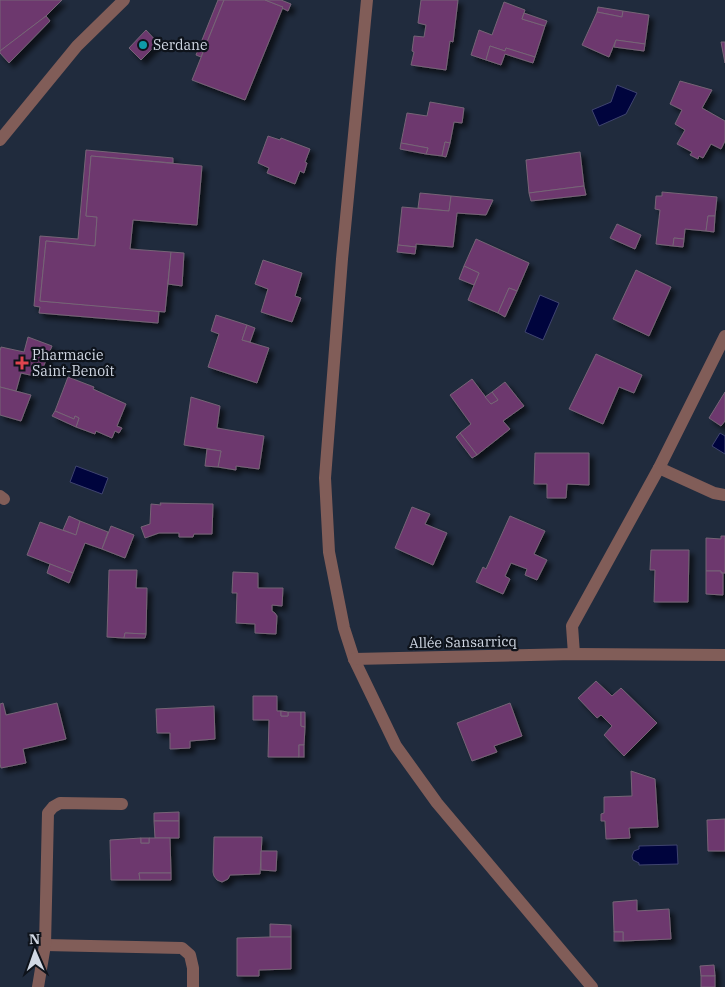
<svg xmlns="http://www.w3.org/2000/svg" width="725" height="987" font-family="'IBM Plex Serif',serif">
<defs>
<filter id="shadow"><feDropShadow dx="4.5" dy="4.5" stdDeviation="2.5" flood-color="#0009"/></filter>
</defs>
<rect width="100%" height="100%" fill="#202b3d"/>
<g fill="#00043d" stroke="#3f446f">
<path d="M617,85L637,93L626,114L599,126L592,110L611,102Z"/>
<path d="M540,295L559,303L543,340L525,332Z"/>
<path d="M720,433L725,436V454L712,446Z"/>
<path d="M76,466L108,478L102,494L70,482Z"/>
<path d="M677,845L678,864L639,865V863L633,860L632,856L634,851L639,849V846Z"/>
</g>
<g fill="#6d376e" stroke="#766476" filter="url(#shadow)">
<path d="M0,0H62L46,16L0,51Z"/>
<path d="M218,0H224L201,57L196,55Z"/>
<path d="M224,0H265L283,7L245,100L192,80Z"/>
<path d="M265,0H281L291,4L288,11L282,8L283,7Z"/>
<path d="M421,0H458L453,42L450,41L446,70L411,65L414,52L412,51L414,36L424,37L426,25L418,23Z"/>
<path d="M504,2L525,10L522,19L545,26L535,57L506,48L505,51L490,46L486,60L471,55L479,30L492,35Z"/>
<path d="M598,7L623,11L622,17L597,12Z"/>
<path d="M623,11L649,15L645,44L616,40L609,57L582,45L597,12L622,17Z"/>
<path d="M524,13L547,21L545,26L522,19Z"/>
<path d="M46,16L50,21L9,63L0,53V51Z"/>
<path d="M146,30L158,43L141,60L129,48Z"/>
<path d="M616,40L645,44L644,51L614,47Z"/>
<path d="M721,42H725V63Z"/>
<path d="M490,46L505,51L506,48L535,57L533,63L505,54L501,65L486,60Z"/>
<path d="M680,81L712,90L702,108L725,121V141L721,149L711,144L703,158L699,156L698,159L690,155L692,152L677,144L685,130L675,124L682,110L670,104Z"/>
<path d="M430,102L464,108L462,123L454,122L450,143L445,142L442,156L426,154L428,148L401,143L407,113L427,116Z"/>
<path d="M268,136L280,140L281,138L310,149L305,162L307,163L304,173L300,171L295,184L267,173L269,168L258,163Z"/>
<path d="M445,142L450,143L446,157L442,156Z"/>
<path d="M401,143L428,148L426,154L400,149Z"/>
<path d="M86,150L173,158V163L91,156L86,216L97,217L95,246L46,241L40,301L159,311L158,323L39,313L40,307L34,306L40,236L78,239Z"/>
<path d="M580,152L584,186L529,193L526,160Z"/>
<path d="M91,156L202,166L197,225L133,220L130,249L171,252L165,312L40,301L46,241L95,246L97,217L86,216Z"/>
<path d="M584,186L586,195L531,201L529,193Z"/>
<path d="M662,192L717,197L715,216H708L706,231L685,229L684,239L674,238L673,246L656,244L660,210L655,209L656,196H662Z"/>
<path d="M420,193L451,196L449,211L418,208Z"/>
<path d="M451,196L493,200L486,215L457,213L453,247L416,244V247L398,245L402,207L449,211Z"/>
<path d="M708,216H715L714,232L706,231Z"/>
<path d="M617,224L641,235L635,249L610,238Z"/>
<path d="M674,238L684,239L683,247L673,246Z"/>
<path d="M476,239L529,263L517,291L509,288L498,313L468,300L479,273L464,266Z"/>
<path d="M398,245L416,247L415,254L397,252Z"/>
<path d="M171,252L184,253L182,286L168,284Z"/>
<path d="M263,260L302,273L295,296L301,298L292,322L261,312L268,289L255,284Z"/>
<path d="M464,266L479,273L474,285L459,279Z"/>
<path d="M636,270L671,287L649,336L613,319Z"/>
<path d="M509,288L517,291L505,317L498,313Z"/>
<path d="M216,315L247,325L242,340L269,348L257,383L208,367L219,334L211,331Z"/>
<path d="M247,325L255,328L250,342L242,340Z"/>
<path d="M28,337L52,346L39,377L21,373L16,391L0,387V351L1,347L24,352Z"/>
<path d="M596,354L642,375L634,393L619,387L603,424L569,409Z"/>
<path d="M68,377L94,387L93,389L126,404L117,426L122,428L119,433L115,431L112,438L96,431L95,434L76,427L79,418L75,416L74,419L55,411Z"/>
<path d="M472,379L491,404L498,400L492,392L505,382L524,406L503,421L510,429L477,455L460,433L471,424L450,395Z"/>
<path d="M0,387L31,395L21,421L0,415Z"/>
<path d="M492,392L498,400L491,404L485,397Z"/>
<path d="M725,392V421L721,426L709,418Z"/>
<path d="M191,397L220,406L217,428L264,436L259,469L236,466V470L218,467L221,451L184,445Z"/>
<path d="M55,411L74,419L75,416L79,418L76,427L52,416Z"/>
<path d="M460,433L477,455L472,458L456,437Z"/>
<path d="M207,449L221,451L218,467L205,466Z"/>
<path d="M535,453H589V485L567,484L566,498H547V484H534Z"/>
<path d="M160,503L213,504L212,534H194L193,537H179V533H159L145,538L141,527L150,524L151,504L161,505Z"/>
<path d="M412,507L430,514L425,524L447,533L433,565L395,548Z"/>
<path d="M69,516L80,521L76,535L63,530Z"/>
<path d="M510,516L545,531L534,554L547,560L537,580L525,575L527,569L511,563L505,576L510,579L503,594L476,582L483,567L486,569Z"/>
<path d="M80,521L108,532L102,549L85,543L73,573L27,555L40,522L76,535Z"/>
<path d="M111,526L134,535L125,558L102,549Z"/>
<path d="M721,536H725V573H721V571H706V538L721,539Z"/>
<path d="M651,550H689L688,602H654L655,570H650Z"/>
<path d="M50,564L73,573L69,583L47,573Z"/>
<path d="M109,570H137L136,588H147L146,634L125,633L124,638L107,637Z"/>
<path d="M706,571H721V573H723V595L706,594Z"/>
<path d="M233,572L258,573V588H283L282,606L272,605V611L275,613L277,616L276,634L255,633V624L236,623L237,593H232Z"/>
<path d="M125,633L146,634L145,638H124Z"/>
<path d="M596,681L612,696L621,688L657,723L624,756L604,735L612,726L601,715L597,718L578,698Z"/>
<path d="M253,696H277V711H281V716H288V712H301V726L305,727L304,745H299V757H268L269,720H253Z"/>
<path d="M3,703L6,715L57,703L66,739L23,749L26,763L1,768L0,764V704Z"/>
<path d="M510,703L522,736L494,746L497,752L472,761L457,723Z"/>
<path d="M214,706L215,739L190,741V748L170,749V733H157L156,709Z"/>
<path d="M281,711L288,712V716H281Z"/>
<path d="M301,712H305V727L301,726Z"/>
<rect x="299" y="745" width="5" height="12"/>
<path d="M631,771L655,779L658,827L629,828L630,838L606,839L605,821H601V814L604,813V797L632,796Z"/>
<path d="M179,812V821H154V813Z"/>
<path d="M725,819V851H708L707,820Z"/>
<path d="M154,821H179V838H155Z"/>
<path d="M214,837H262L260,874L230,875L228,879L222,882L217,880L214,876L213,872Z"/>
<path d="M141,838V843H149V838H170L171,873H139L140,880H111L110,840Z"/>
<rect x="141" y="838" width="8" height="5"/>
<path d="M261,851H277L276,871L261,870Z"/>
<path d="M139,873H171V880H140Z"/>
<path d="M637,900V911L669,909L671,939L623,941V932H614L613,902Z"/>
<path d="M270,924L291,925V937H270Z"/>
<rect x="614" y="932" width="9" height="9"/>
<path d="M270,937H291V969L259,970V976H237V938Z"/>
<path d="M714,965L715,976H701L700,966Z"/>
<rect x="701" y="976" width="14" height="11"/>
</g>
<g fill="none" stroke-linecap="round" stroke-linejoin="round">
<g stroke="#815d58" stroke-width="12">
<path d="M367,0L342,259L325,478L329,552L344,628L354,659L396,746L437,803L592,987"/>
<path d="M0,140L77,46L124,0"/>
<path d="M659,468L714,493L725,495"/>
<path d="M0,496L4,499"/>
<path d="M574,654L572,626L659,468L725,336"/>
<path d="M354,659L574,654L725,655"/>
<path d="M45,945L182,948L190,955L193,968V987"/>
<path d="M38,987L45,945L48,813L53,807L60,803L122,804"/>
</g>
</g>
<circle fill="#0f9aa8" stroke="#0e131b" stroke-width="2" cx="143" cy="45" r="5"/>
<path fill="#e0444e" stroke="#0e131b" stroke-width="2" d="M19.5 355.5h5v5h5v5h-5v5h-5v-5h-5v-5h5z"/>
<g text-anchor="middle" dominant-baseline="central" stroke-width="4.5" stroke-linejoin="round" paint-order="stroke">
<g font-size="14" fill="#d1d8e4" stroke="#0e131b" text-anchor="start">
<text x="153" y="45">Serdane</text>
<text x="32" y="355">Pharmacie<tspan x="32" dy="16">Saint-Benoît</tspan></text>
</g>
<g font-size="14" fill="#d1d8e4" stroke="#0e131b">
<text transform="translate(463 642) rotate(-1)">Allée Sansarricq</text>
</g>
</g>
<g transform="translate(35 952) rotate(358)" stroke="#0e131b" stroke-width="4" paint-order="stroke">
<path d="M0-4L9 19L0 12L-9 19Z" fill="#d1d8e4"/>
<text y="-8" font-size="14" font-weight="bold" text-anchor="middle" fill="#d1d8e4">N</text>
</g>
</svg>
